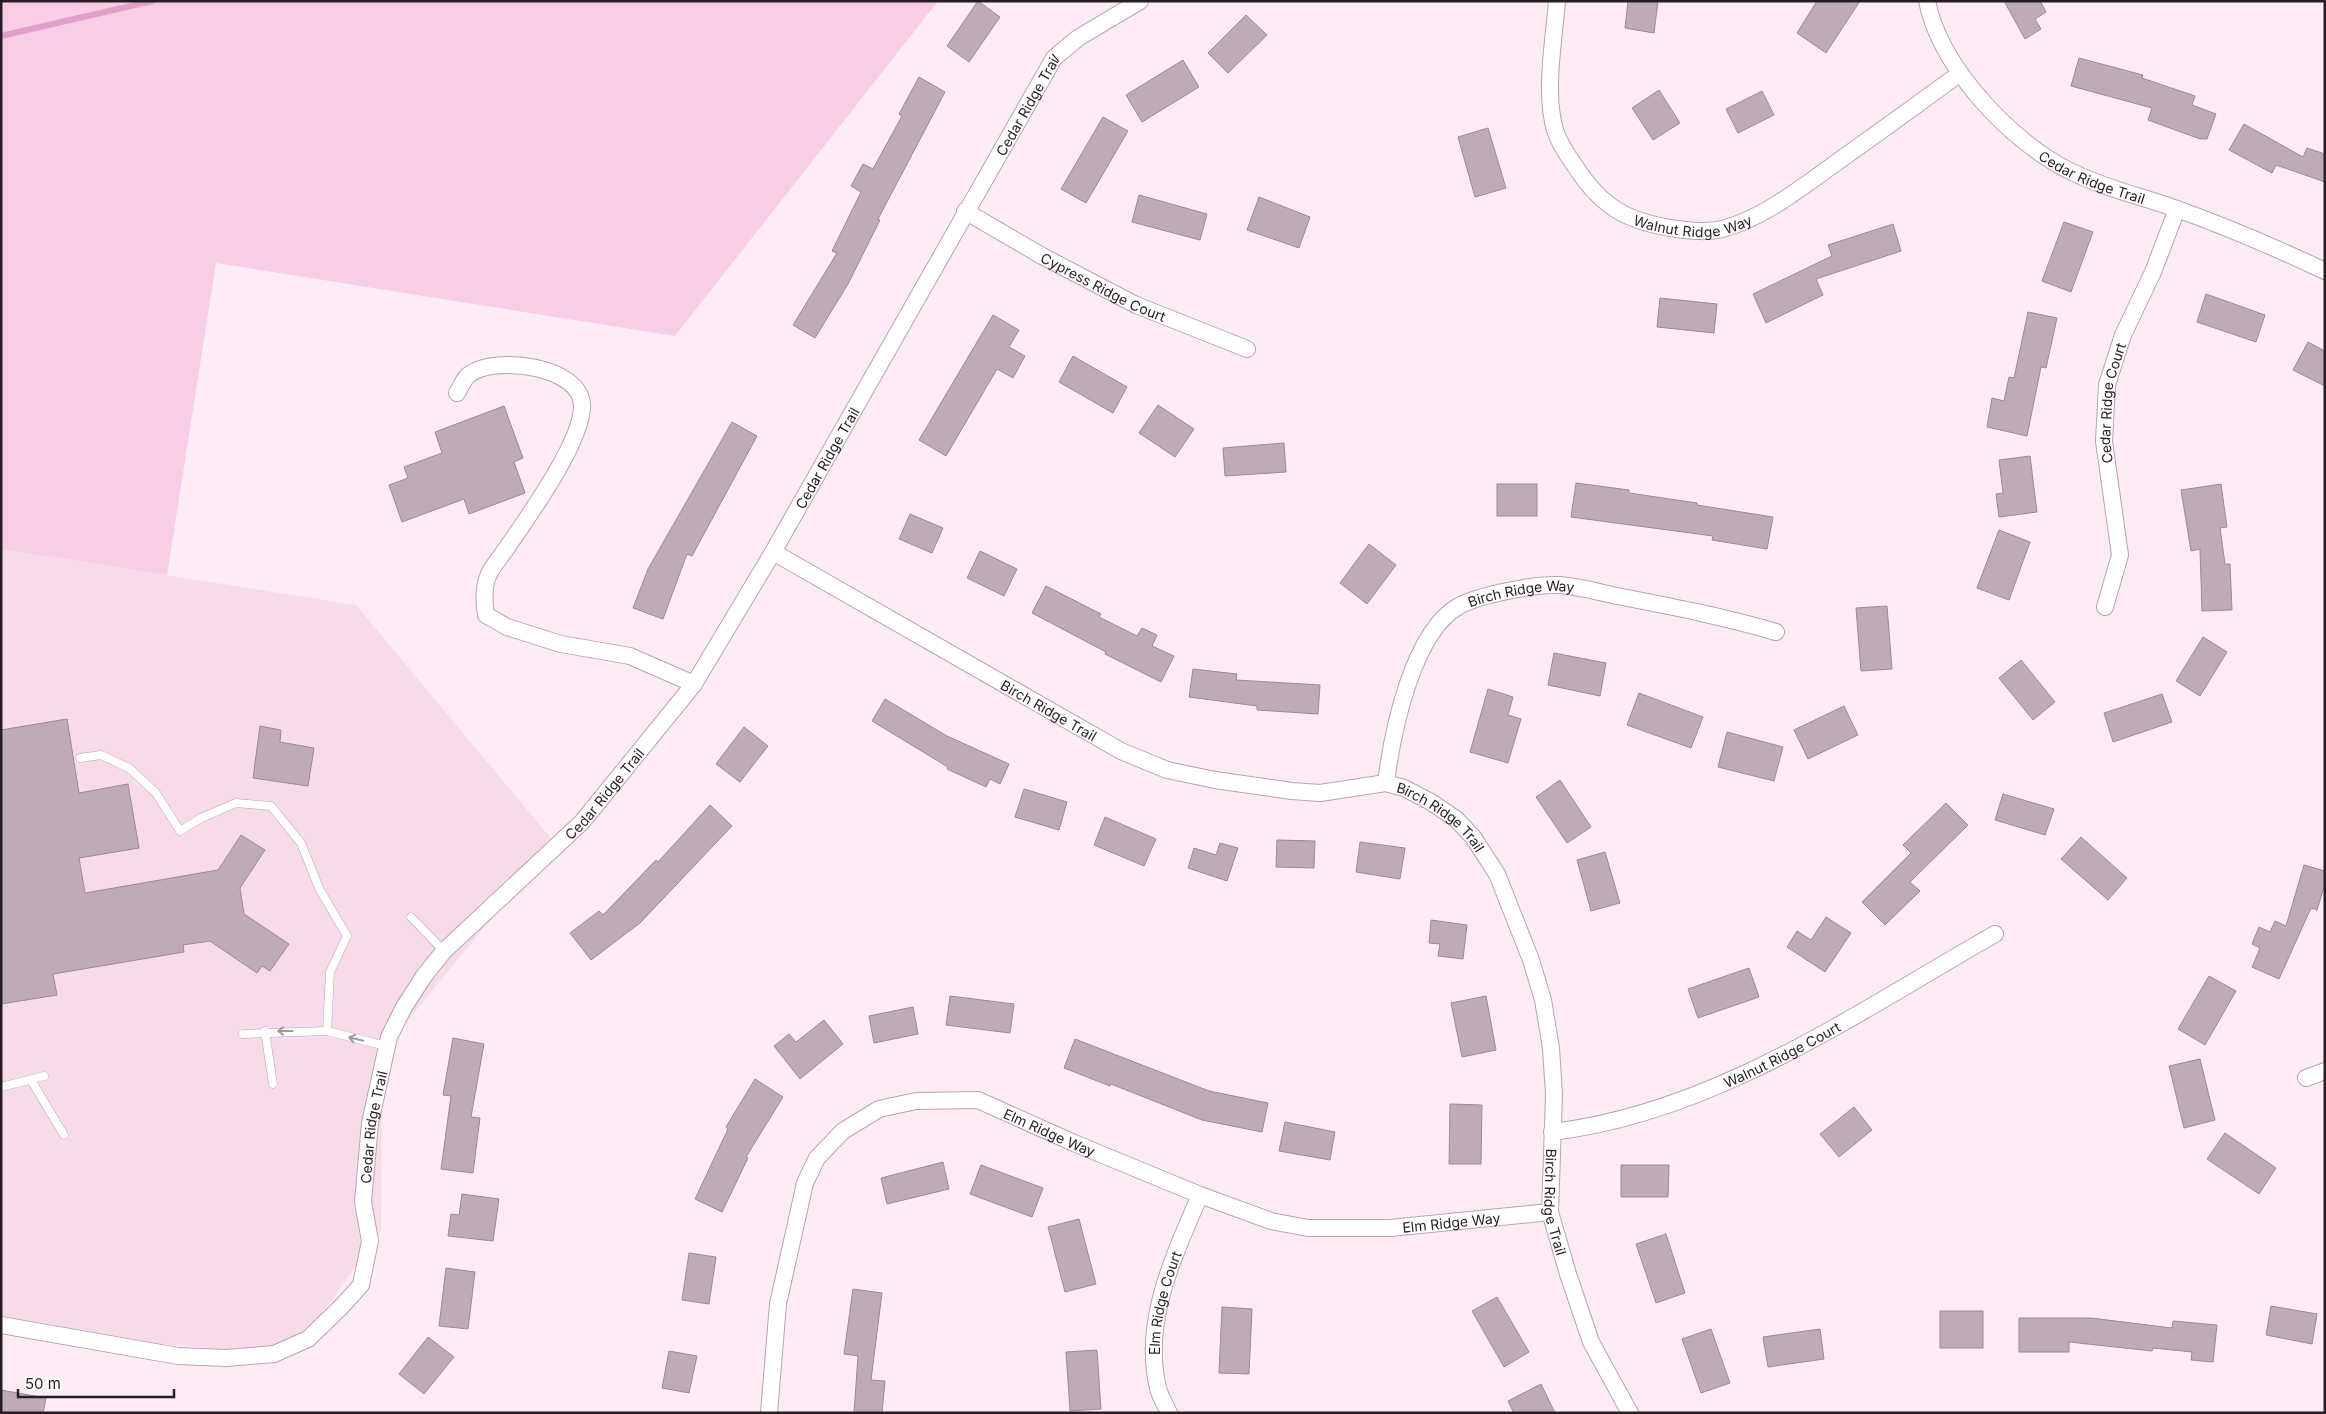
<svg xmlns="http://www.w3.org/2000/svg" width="2326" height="1414" font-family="Inter,sans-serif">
<rect width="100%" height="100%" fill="#fdecf5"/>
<path fill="#f8dbeb" d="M1,549L356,605L554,842L382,1052L381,1231L292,1355L102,1339L1,1323Z"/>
<path fill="#f7cee5" d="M1,1H938L675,336L216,263L167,575L1,549Z"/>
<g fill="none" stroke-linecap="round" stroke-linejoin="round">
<path stroke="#e39fc7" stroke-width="6" d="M1,36L152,1"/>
</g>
<g fill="#bfabb6" stroke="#9c8994">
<path d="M978,1L1000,17L969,62L947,46Z"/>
<path d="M1628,1H1658L1654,33L1625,28Z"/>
<path d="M1817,1H1860L1826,53L1797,33Z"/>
<path d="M2004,1H2040L2046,12L2035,19L2041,29L2025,39Z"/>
<path d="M1246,15L1267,35L1228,73L1208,53Z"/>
<path d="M2079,58L2143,75L2142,78L2195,96L2192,105L2216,114L2207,139H2200L2148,120L2152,108L2071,86Z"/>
<path d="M1183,60L1199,87L1142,122L1126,95Z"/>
<path d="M919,77L945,92L878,219L880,220L848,284L815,338L793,325L837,253L832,251L861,192L851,186L863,164L873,169L902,116L899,114Z"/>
<path d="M1659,90L1680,123L1653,140L1632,108Z"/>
<path d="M1762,91L1774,115L1738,133L1726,109Z"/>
<path d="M1103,117L1128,131L1086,203L1061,189Z"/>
<path d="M2244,124L2303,157L2307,148L2325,154V182L2276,165L2272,173L2229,150Z"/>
<path d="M1488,128L1506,188L1475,197L1458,137Z"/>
<path d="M1139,195L1207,214L1200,240L1132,222Z"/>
<path d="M1259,197L1310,217L1299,248L1247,230Z"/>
<path d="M2064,222L2093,232L2071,292L2042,281Z"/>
<path d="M1893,224L1901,251L1816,279L1823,295L1766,323L1753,294L1832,256L1828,245Z"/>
<path d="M2206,294L2265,315L2256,342L2197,322Z"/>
<path d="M1660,298L1717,304L1714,333L1657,327Z"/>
<path d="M2028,312L2057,318L2046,368L2041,367L2027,436L1987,427L1992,398L2004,401L2009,377L2014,378Z"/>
<path d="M993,315L1019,330L1009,347L1025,356L1013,378L997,369L946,456L919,440Z"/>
<path d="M2308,342L2325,351V386L2293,370Z"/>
<path d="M1073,356L1127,387L1113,413L1059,382Z"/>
<path d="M1158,405L1194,429L1175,457L1139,433Z"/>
<path d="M504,406L523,458L514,462L525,493L469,514L464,499L402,522L389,485L408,478L404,467L442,453L435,432Z"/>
<path d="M732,422L757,436L692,556L687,554L663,619L633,608L648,569Z"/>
<path d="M1284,443L1286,472L1225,476L1223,448Z"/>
<path d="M2030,456L2037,512L1999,517L1996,494L2003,493L1999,460Z"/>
<path d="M1576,483L1629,490V493L1697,503V505L1773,517L1767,549L1712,540L1713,536L1571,517Z"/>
<rect x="1497" y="484" width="40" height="32"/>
<path d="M2221,484L2227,527L2220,528L2225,564H2230L2232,610L2202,611L2200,549L2191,551L2181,490Z"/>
<path d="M910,514L943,528L932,553L899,539Z"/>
<path d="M1999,530L2030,542L2009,600L1977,588Z"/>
<path d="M1369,544L1396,565L1367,604L1340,583Z"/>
<path d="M980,551L1017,569L1004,596L967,578Z"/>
<path d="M1046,586L1101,614L1099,617L1137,636L1142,628L1157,635L1152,646L1174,656L1161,682L1105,654L1106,652L1032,613Z"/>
<path d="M1887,606L1892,669L1861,671L1856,608Z"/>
<path d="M2203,637L2227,652L2200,696L2176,681Z"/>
<path d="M1554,653L1606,663L1600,696L1548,685Z"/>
<path d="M2021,660L2055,702L2033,720L1999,678Z"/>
<path d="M1193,669L1237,674L1236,680L1320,685L1318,714L1257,710V706L1189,697Z"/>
<path d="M1488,689L1513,697L1508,715L1521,719L1508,763L1470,752Z"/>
<path d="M1639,693L1703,717L1691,748L1627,725Z"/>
<path d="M2162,694L2172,722L2113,742L2104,713Z"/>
<path d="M885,699L947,736L1009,764L1000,784L990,779L986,787L947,769L948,767L872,721Z"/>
<path d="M1844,706L1858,735L1808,759L1794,730Z"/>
<path d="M67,719L79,793L128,784L139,848L79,858L85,893L218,870L241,835L265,850L240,888L244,914L289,944L270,971L262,966L257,973L210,941L183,945L184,952L53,974L57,995L1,1004V730Z"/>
<path d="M260,726L281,730L280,742L314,748L308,786L253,778Z"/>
<path d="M744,727L768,746L740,782L716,764Z"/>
<path d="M1727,732L1783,747L1774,781L1718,767Z"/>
<path d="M1560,780L1591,827L1567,843L1536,797Z"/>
<path d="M1024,789L1067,802L1059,830L1015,817Z"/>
<path d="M2003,794L2054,809L2045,835L1995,820Z"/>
<path d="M1946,803L1968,825L1910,882L1920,891L1885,925L1862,902L1911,853L1903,845Z"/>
<path d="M710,805L732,826L640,923L591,960L570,933L599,911L603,915L656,860L658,862Z"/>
<path d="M1105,817L1156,839L1144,866L1094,845Z"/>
<path d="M2081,837L2127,878L2108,900L2061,859Z"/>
<path d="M1277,840L1315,841L1314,868L1276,867Z"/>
<path d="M1360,842L1405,848L1400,879L1356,872Z"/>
<path d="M1220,843L1238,848L1227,881L1188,868L1194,848L1216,855Z"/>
<path d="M1605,852L1620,903L1591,911L1577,860Z"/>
<path d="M2304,865L2325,871V884L2317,910L2311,908L2279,979L2252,967L2260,948L2252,944L2259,927L2270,932L2275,921L2286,926Z"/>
<path d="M1826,917L1851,933L1825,972L1787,947L1797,931L1811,940Z"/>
<path d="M1431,920L1467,925L1463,959L1438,956L1440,944L1429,943Z"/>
<path d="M1749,968L1759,997L1698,1018L1688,989Z"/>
<path d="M2209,976L2236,991L2205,1045L2178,1029Z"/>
<path d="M950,996L1014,1004L1010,1033L946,1025Z"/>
<path d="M1486,996L1496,1050L1462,1057L1451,1003Z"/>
<path d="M913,1007L918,1034L874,1043L869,1016Z"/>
<path d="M824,1020L843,1044L800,1079L774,1046L789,1034L796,1042Z"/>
<path d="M453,1038L484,1044L471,1117L480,1118L473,1173L441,1169L451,1096L443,1095Z"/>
<path d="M1075,1039L1209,1091L1268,1103L1262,1132L1202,1120L1111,1084L1110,1086L1064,1068Z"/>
<path d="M2200,1059L2215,1120L2184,1128L2169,1066Z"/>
<path d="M755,1079L783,1097L746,1157L748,1158L722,1212L695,1199L728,1129L726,1127Z"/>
<path d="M1450,1104L1482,1105L1481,1164H1449Z"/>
<path d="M1854,1107L1872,1130L1839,1157L1820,1134Z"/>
<path d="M1285,1122L1335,1132L1330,1160L1279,1151Z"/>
<path d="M2225,1133L2276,1168L2259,1194L2207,1159Z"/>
<path d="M943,1162L949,1189L887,1204L881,1178Z"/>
<path d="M981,1165L1043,1188L1032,1217L970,1194Z"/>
<path d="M1621,1165H1669L1668,1197H1621Z"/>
<path d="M462,1194L499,1199L493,1241L448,1236L451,1214L459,1215Z"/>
<path d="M1079,1219L1096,1284L1065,1292L1048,1227Z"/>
<path d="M1666,1234L1685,1293L1656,1303L1636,1244Z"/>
<path d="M689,1253L716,1257L709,1304L682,1300Z"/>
<path d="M446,1268L475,1272L468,1329L439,1326Z"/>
<path d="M853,1289L882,1293L871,1380L885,1381L882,1413H854L858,1356L844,1354Z"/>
<path d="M1497,1297L1529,1352L1504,1367L1472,1311Z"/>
<path d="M2271,1306L2317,1314L2312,1344L2266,1335Z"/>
<path d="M1222,1307L1252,1309L1249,1374L1219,1373Z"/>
<rect x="1940" y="1311" width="43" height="37"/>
<path d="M2019,1318H2091L2172,1328L2173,1321L2217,1325L2213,1362L2191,1360L2192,1352L2153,1348L2152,1351L2069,1342V1352H2019Z"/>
<path d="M1711,1329L1730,1383L1701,1393L1682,1339Z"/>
<path d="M1820,1329L1824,1359L1768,1367L1763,1337Z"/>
<path d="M428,1337L454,1357L424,1394L399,1374Z"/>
<path d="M1097,1350L1101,1409L1070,1411L1066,1352Z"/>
<path d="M669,1351L697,1356L689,1393L662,1388Z"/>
<path d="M1541,1384L1555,1413H1514L1508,1401Z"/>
<path d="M1,1390L46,1398L43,1413H1Z"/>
</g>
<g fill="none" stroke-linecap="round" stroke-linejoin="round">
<g stroke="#b8a4af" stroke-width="9">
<g id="lane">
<path d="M80,758L101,755L129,768L156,793L180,831L201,818L236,803L271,806L301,843L319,888L347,936L330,972L327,1031"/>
<path d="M411,917L444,951"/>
<path d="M265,1031L273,1084"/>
<path d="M243,1034L327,1031L386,1046"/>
<path d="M31,1080L64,1135"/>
<path d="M1,1087L44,1076"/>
</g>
</g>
<g stroke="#b8a4af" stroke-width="18">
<g id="street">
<path id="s1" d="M1557,1C1554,40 1544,92 1555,130C1559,143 1567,155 1575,166C1602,208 1628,222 1677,229C1692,231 1710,233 1726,228C1766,216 1799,189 1833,165C1875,135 1917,105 1959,74"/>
<path id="s2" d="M1927,1C1940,67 2011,142 2070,171C2101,187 2140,196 2174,208C2225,226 2276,248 2325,271"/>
<path id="s3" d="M965,211L1042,256L1136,305L1247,349"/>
<path d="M457,393C461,387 464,377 470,374C495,355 582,366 582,406C582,443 527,518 506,549C501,557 493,565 489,574C483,586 484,602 486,615L507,627L561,644L630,656L694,684"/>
<path id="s4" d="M773,552L1121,751L1167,770L1215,780L1292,791L1320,793L1386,783L1404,788L1431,802L1456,819L1473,837L1497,874L1531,960L1543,1000L1551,1048L1554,1095L1550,1212L1568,1274L1591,1342L1630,1413"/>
<path id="s5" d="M2105,607L2120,555L2104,441L2107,385L2123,335L2153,272L2177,209"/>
<path id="s6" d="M1386,783C1392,734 1412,632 1459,606C1479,595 1535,584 1558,585C1579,586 1601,593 1622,597C1674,607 1725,617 1776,632"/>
<path d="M2306,1078L2325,1071"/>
<path id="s7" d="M1552,1132C1714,1113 1856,1013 1995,934"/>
<path id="s8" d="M1,1325L178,1356L226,1358L274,1354L308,1339L342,1306L361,1285L370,1241L363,1202L370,1123L389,1037L404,1007L424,976L444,951L582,822L694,684L773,552L1054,58L1078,38L1140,1"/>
<path id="s9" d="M769,1413L778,1304L805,1183L817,1158L843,1131L879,1109L916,1101L978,1100L1074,1143L1200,1195L1271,1221L1308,1228H1390L1550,1212"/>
<path id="s10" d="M1169,1413C1165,1405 1160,1396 1158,1388C1142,1321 1174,1256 1200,1195"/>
</g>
</g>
<use href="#lane" stroke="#fff" stroke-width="8"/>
<use href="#street" stroke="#fff" stroke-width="16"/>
</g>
<defs><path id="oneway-shaft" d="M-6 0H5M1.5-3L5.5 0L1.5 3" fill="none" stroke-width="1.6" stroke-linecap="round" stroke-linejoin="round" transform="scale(1.25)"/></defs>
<g stroke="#9d9a9c">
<use href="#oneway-shaft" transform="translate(285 1031) rotate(180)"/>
<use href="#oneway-shaft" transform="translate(356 1039) rotate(-166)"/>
</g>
<g text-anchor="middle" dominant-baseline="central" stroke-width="4" stroke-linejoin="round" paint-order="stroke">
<g font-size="14" fill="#261e23" stroke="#fefefe">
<text stroke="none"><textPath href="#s8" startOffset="1778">Cedar Ridge Trail</textPath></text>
<text stroke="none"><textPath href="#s2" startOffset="251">Cedar Ridge Trail</textPath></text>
<text stroke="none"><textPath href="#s1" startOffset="312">Walnut Ridge Way</textPath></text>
<text stroke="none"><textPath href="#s3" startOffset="158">Cypress Ridge Court</textPath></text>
<text stroke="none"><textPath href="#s5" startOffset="208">Cedar Ridge Court</textPath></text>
<text stroke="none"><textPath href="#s8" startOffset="1372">Cedar Ridge Trail</textPath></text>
<text stroke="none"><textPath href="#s6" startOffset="261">Birch Ridge Way</textPath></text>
<text stroke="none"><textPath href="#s4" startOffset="318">Birch Ridge Trail</textPath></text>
<text stroke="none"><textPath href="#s8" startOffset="968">Cedar Ridge Trail</textPath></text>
<text stroke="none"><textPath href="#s4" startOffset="738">Birch Ridge Trail</textPath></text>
<text stroke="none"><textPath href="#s7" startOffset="244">Walnut Ridge Court</textPath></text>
<text stroke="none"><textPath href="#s8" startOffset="549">Cedar Ridge Trail</textPath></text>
<text stroke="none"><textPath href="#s9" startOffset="519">Elm Ridge Way</textPath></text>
<text stroke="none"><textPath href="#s4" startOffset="1158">Birch Ridge Trail</textPath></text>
<text stroke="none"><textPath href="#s9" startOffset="939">Elm Ridge Way</textPath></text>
<text stroke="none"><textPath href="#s10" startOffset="114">Elm Ridge Court</textPath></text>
</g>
</g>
<rect width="2326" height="1414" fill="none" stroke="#261e23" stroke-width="5"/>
<path d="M18 1389v8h156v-8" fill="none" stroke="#261e23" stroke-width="2.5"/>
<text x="25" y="1389" font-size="15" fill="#261e23" stroke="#fefefe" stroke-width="4" paint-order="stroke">50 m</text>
</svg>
